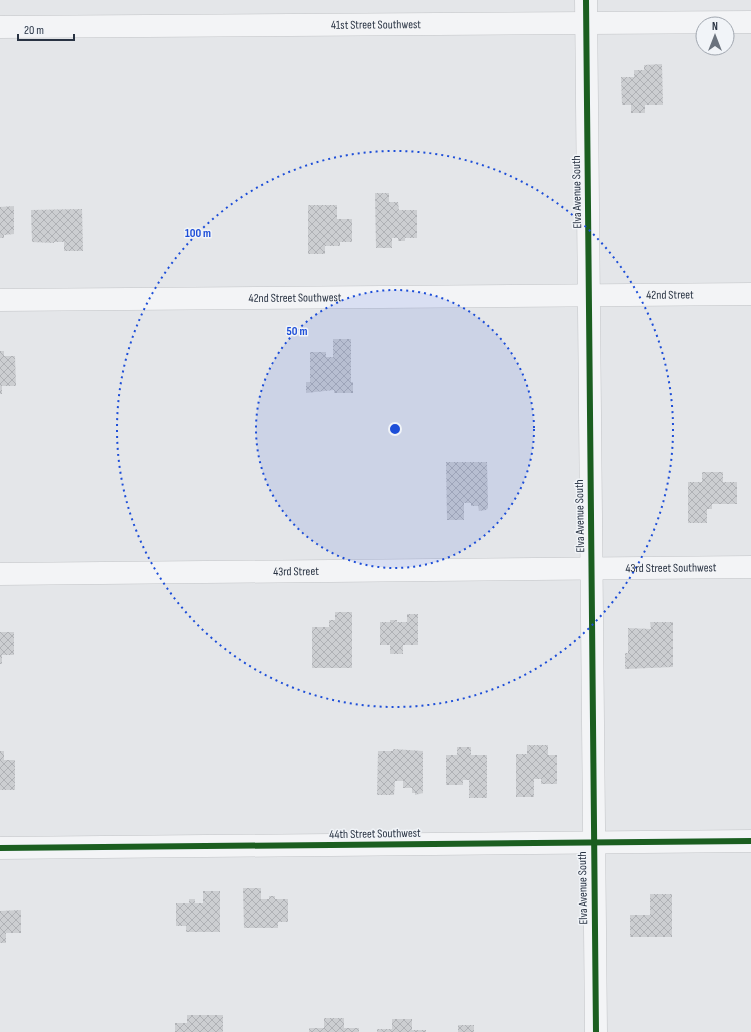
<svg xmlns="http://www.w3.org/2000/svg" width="751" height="1032" font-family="'Sofia Sans Condensed',sans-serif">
<defs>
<pattern id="building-cross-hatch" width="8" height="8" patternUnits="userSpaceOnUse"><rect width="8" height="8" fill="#ccced1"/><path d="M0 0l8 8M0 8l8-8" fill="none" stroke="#afb1b5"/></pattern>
</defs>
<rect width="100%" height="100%" fill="#e4e6e9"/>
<g fill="url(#building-cross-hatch)">
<path d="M662,64L663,105H645V113H631V105H622L621,77H634V70H644V65Z"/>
<path d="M375,193H389V202H398L399,210H417V238H405V241H398V238H392V248H376Z"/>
<path d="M308,205H337V219H352V242H340V246H325V254H308Z"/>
<path d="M14,206V234L4,235V238H0V207Z"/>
<path d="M82,209L83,251H64V242H54V243L32,242L31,210Z"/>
<path d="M333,339H351V382H353V393H334V390L306,393V382H310V352H326V357H333Z"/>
<path d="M0,351H4V356H15L16,386H2V394H0Z"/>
<path d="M446,462H487L488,508L486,510L479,511L478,506H471V503H464V520H447Z"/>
<path d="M702,472H723V482H737V504H712V509H707V523H688V482H702Z"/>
<path d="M335,612H352V668H312V627H329V620H335Z"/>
<path d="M407,614H418V645H403V654H390V645H380V622H390V620H397V622H407Z"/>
<path d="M650,622H673V667L625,669V653H628V628L651,629Z"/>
<path d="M0,632H14V655H2V664H0Z"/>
<path d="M527,745H548V755H557V784H541V779H534V797H516V754H527Z"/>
<path d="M457,747H471V755H487V798H469V780H463V785H446V755H457Z"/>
<path d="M393,749L423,751V793L415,795V793H412V788H403V781H395L394,795H377L378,751H393Z"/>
<path d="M0,751H4V760H15V790H0Z"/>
<path d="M243,888H261V899H269V896H275V899H288V922H278V928H244Z"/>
<path d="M203,891H220V932H186V926H176V903H189V899H195V903H203Z"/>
<path d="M650,894H672V937H630V915H650Z"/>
<path d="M21,910V933H6V943H0V911Z"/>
<path d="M187,1015H223V1032H175V1023H187Z"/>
<path d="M324,1018H344V1028H359V1032H309V1028H324Z"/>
<path d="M392,1019H412V1030H426V1032H377V1029H392Z"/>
<rect x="458" y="1025" width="16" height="7"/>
</g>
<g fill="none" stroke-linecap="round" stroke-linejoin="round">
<g stroke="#c2c4c7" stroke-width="23">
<g id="street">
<path d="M586,0L596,1032"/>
<path id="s1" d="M0,27L751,22"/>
<path id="s2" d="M0,300L751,294"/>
<path id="s3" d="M0,574L751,567"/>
<path d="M0,848L751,841"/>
</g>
</g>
<use href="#street" stroke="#f3f4f6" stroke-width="22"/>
<g stroke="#f1f4f8" stroke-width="8">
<g id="cycleway">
<path d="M586,0L596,1032"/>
<path d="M0,848L751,841"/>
</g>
</g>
<use href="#cycleway" stroke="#1b5e20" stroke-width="6"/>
</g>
<circle cx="395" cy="429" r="139" fill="#1d4ed8" fill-opacity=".12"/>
<g fill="none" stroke="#1d4ed8" stroke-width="2" stroke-dasharray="2 4">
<circle cx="395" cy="429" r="139"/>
<circle cx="395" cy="429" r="278"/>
</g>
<g text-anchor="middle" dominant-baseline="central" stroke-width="3" stroke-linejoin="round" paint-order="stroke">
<g font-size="12" fill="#293343" stroke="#f1f4f8">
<text stroke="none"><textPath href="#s1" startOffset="376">41st Street Southwest</textPath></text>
<text transform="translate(577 192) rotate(-91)">Elva Avenue South</text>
<text stroke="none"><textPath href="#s2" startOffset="670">42nd Street</textPath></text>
<text stroke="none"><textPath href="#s2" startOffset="295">42nd Street Southwest</textPath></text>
<text transform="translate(580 516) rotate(-91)">Elva Avenue South</text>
<text stroke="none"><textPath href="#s3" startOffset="671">43rd Street Southwest</textPath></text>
<text stroke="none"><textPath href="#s3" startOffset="296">43rd Street</textPath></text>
<text transform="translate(375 834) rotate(-1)">44th Street Southwest</text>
<text transform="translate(583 888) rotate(-91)">Elva Avenue South</text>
</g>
</g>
<circle cx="395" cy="429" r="6" fill="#1d4ed8" stroke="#f1f4f8" stroke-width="2"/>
<g font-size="12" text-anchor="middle" font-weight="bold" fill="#1d4ed8" stroke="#f1f4f8" stroke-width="3" stroke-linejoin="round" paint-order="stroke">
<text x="198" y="237">100 m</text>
<text x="297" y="335">50 m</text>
</g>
<g transform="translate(715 36)"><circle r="19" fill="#f1f4f8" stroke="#a1a7b0"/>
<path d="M0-3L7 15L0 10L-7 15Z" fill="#6a727d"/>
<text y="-6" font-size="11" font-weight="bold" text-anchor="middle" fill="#293343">N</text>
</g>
<path d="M18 34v6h56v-6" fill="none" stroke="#293343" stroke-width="2"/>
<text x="24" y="34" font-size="12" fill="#293343" stroke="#f1f4f8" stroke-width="3" paint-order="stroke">20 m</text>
</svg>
